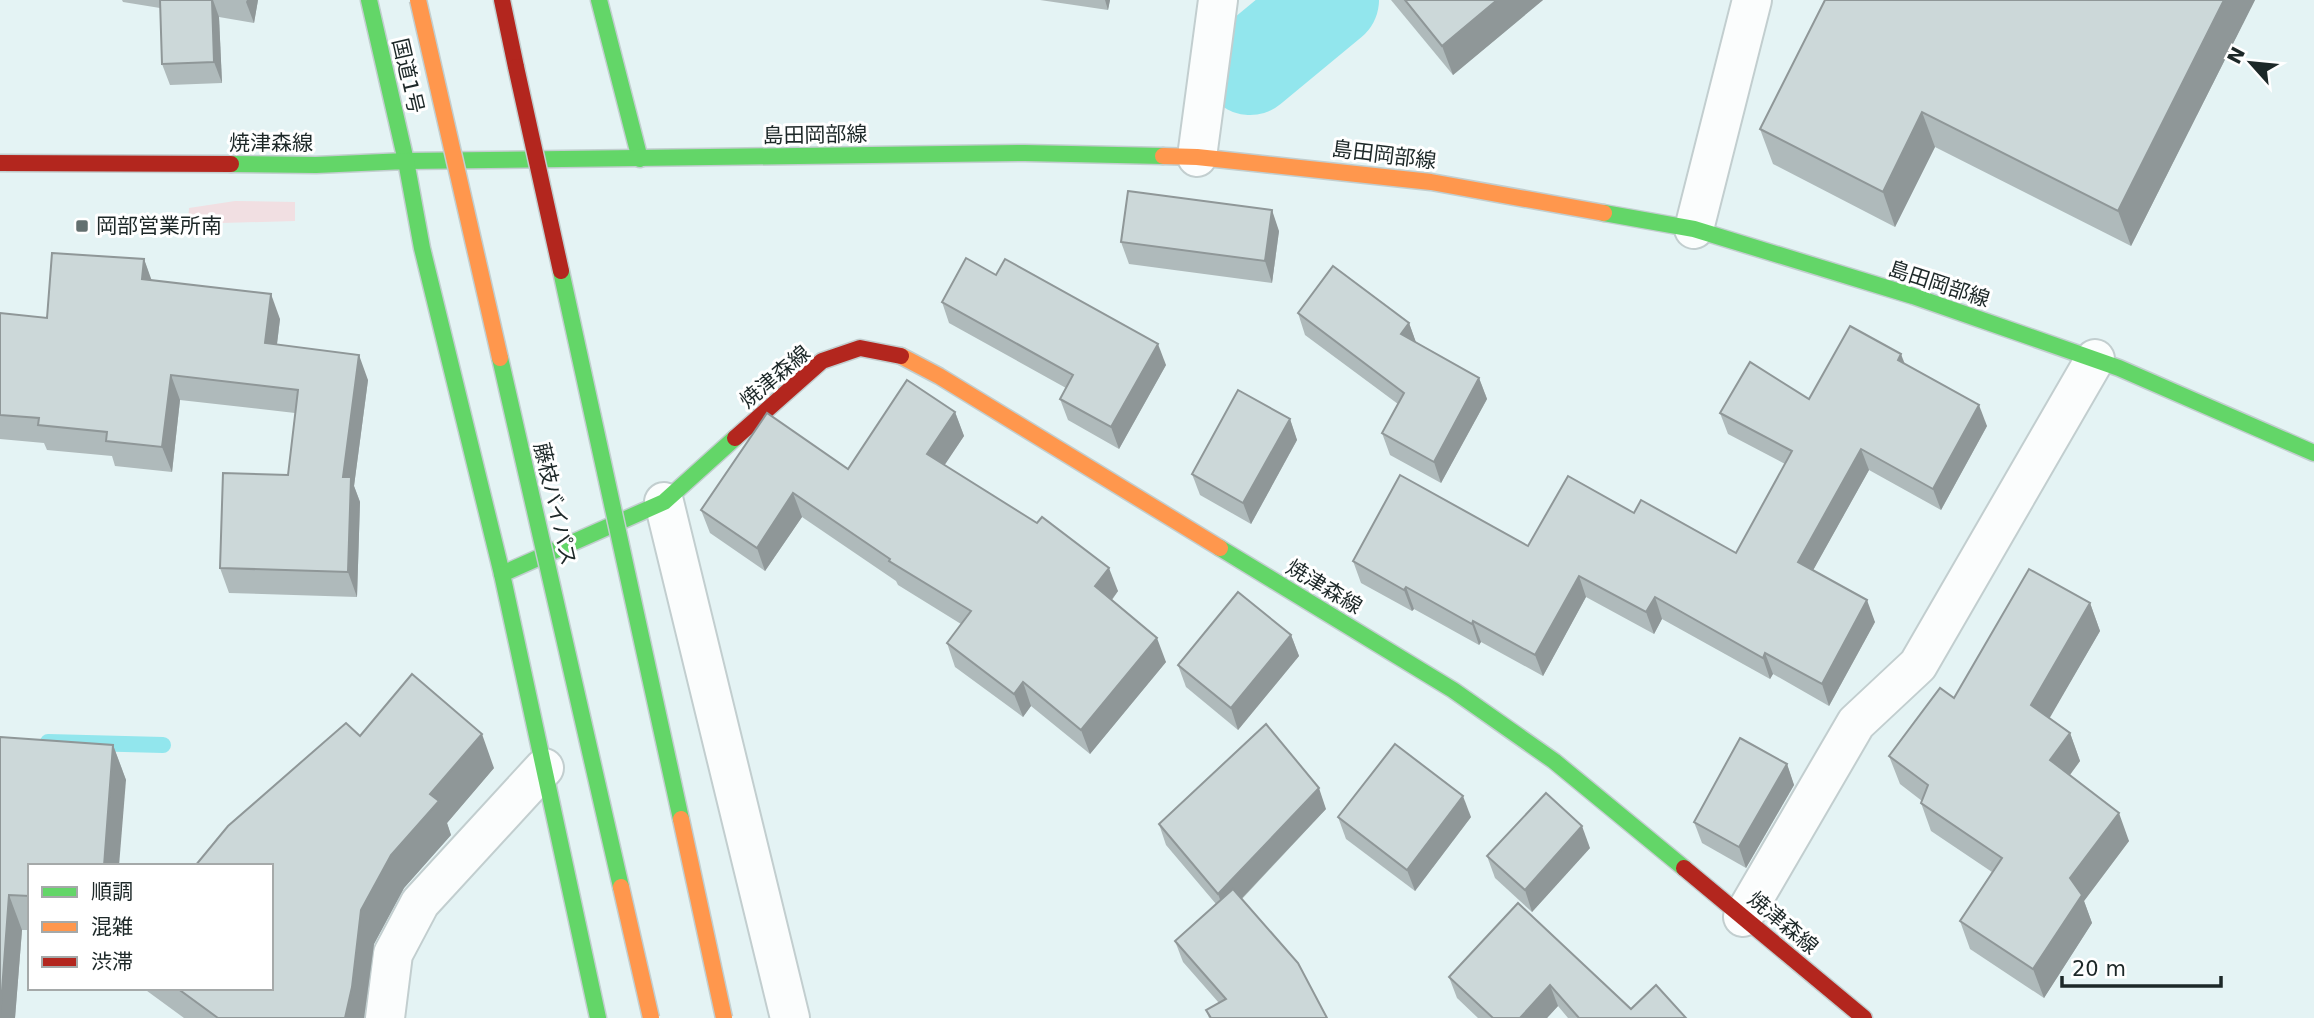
<svg xmlns="http://www.w3.org/2000/svg" width="2314" height="1018" font-family="'DejaVu Sans','Noto Sans JP',sans-serif">
<rect width="100%" height="100%" fill="#e4f3f4"/>
<path fill="#f1dfe2" d="M235,201L295,202V221L188,224L189,208Z"/>
<g fill="none" stroke-linecap="round" stroke-linejoin="round">
<path stroke="#92e6ed" stroke-width="16" d="M48,742L163,745"/>
<path stroke="#92e6ed" stroke-width="96" d="M1250,67L1331,0"/>
<g stroke="#c2cecf" stroke-width="42">
<g id="street">
<path d="M1197,157L1218,0"/>
<path d="M1694,229L1752,0"/>
<path d="M664,502L790,1018"/>
<path d="M1743,917L1856,723L1918,665L2095,359"/>
<path d="M385,1018L393,954L420,903L544,768"/>
</g>
</g>
<g stroke="#c2cecf" stroke-width="19">
<g id="fast">
<path d="M369,0L406,161"/>
<path d="M599,0L640,159"/>
<path d="M406,161L1025,153L1163,156"/>
<path d="M231,164L316,165L406,161L422,248L502,574L664,502L735,438"/>
<path d="M1604,213L1694,229L1913,296L2119,368L2314,453"/>
<path d="M1220,548L1453,690L1554,761L1684,868"/>
<path d="M502,574L598,1018"/>
</g>
</g>
<g stroke="#c2cecf" stroke-width="19">
<g id="slow">
<path d="M1163,156L1197,157L1431,182L1604,213"/>
<path d="M901,356L939,376L1220,548"/>
</g>
</g>
<g stroke="#c2cecf" stroke-width="19">
<g id="jam">
<path d="M502,0L516,67"/>
<path d="M0,163L231,164"/>
<path d="M735,438L822,361L860,348L901,356"/>
<path d="M1684,868L1864,1018"/>
</g>
</g>
<use href="#street" stroke="#fbfdfd" stroke-width="38"/>
<use href="#fast" stroke="#63d668" stroke-width="16"/>
<use href="#slow" stroke="#ff974d" stroke-width="16"/>
<use href="#jam" stroke="#b3261e" stroke-width="16"/>
<g stroke="#c2cecf" stroke-width="19" stroke-linecap="butt">
<g id="fast-bridge">
<path d="M561,271L681,819"/>
<path d="M500,358L621,887"/>
</g>
</g>
<g stroke="#c2cecf" stroke-width="19" stroke-linecap="butt">
<g id="slow-bridge">
<path d="M418,0L500,358"/>
<path d="M681,819L724,1018"/>
<path d="M621,887L651,1018"/>
</g>
</g>
<g stroke="#c2cecf" stroke-width="19" stroke-linecap="butt">
<path id="jam-bridge" d="M516,67L561,271"/>
</g>
<use href="#fast-bridge" stroke="#63d668" stroke-width="16"/>
<use href="#slow-bridge" stroke="#ff974d" stroke-width="16"/>
<use href="#jam-bridge" stroke="#b3261e" stroke-width="16"/>
</g>
<g fill="#afbabb">
<path d="M122,0H258L254,23L219,17L222,83L170,85L162,64L160,8L123,2Z"/>
<path d="M1040,0H1110L1108,10Z"/>
<path d="M1391,0H1543L1453,75Z"/>
<path d="M1825,0H2255L2131,246L1935,147L1895,227L1773,164L1760,129Z"/>
<path d="M1279,231L1272,283L1129,264L1121,242Z"/>
<path d="M144,259L151,280L280,319L277,344L368,380L354,486L360,502L357,597L229,593L220,568L288,475L295,413L180,400L172,472L115,466L112,456L47,450L44,443L0,439V313L47,318Z"/>
<path d="M996,275L1166,365L1119,449L1068,420L1060,399L1066,388L949,323L942,302Z"/>
<path d="M1298,313L1409,323L1416,343L1479,378L1487,399L1441,483L1390,455L1382,433L1398,404L1305,335Z"/>
<path d="M1905,364L1987,426L1941,510L1869,470L1813,570L1875,622L1829,706L1773,674L1770,679L1662,619L1654,634L1586,597L1543,676L1481,642L1479,645L1414,609L1412,611L1361,583L1353,561L1528,546L1634,513L1736,553L1785,464L1728,434L1720,413L1809,399Z"/>
<path d="M955,412L964,436L944,465L1118,591L1112,600L1166,662L1090,754L1031,706L1023,717L955,667L947,643L961,624L898,585L896,581L802,517L765,571L710,533L701,510L848,469Z"/>
<path d="M1290,419L1297,440L1251,524L1200,495L1192,474Z"/>
<path d="M2090,603L2100,631L2049,718L2070,733L2080,761L2070,775L2129,841L2084,901L2092,923L2044,998L1970,949L1960,921L1992,872L1931,831L1921,803L1922,801L1900,784L1889,756L1954,698Z"/>
<path d="M1291,635L1299,656L1238,730L1186,687L1178,665Z"/>
<path d="M360,736L494,768L447,823L451,835L404,888L374,944L364,1018H184L143,988H271Z"/>
<path d="M0,737L113,745L126,780L30,866V930H22L15,1018H0Z"/>
<path d="M1787,764L1794,785L1746,868L1702,843L1694,822Z"/>
<path d="M1326,809L1242,899L1327,1018H1209L1206,1010L1219,1003L1183,962L1175,941L1216,904L1166,845L1159,824Z"/>
<path d="M1338,817H1471L1415,891L1346,839Z"/>
<path d="M1590,848L1532,912L1495,878L1487,856Z"/>
<path d="M1518,903L1631,1009L1686,1018H1568L1558,1006L1547,1018H1478L1457,998L1449,977Z"/>
</g>
<g fill="#8f9798">
<path d="M212,0H213L219,17L222,83L214,62Z"/>
<path d="M247,0H258L254,23L246,2Z"/>
<path d="M1105,0H1110L1108,10Z"/>
<path d="M1497,0H1543L1453,75L1442,46Z"/>
<path d="M2224,0H2255L2131,246L2118,211Z"/>
<path d="M1922,112L1935,147L1895,227L1883,192Z"/>
<path d="M1272,210L1279,231L1272,283L1265,261Z"/>
<path d="M144,259L153,284L142,279Z"/>
<path d="M271,294L280,319L274,368L265,343Z"/>
<path d="M1409,323L1417,345L1401,334Z"/>
<path d="M1158,344L1166,365L1119,449L1111,427Z"/>
<path d="M1901,354L1909,375L1898,360Z"/>
<path d="M359,355L368,380L354,486L360,502L357,597L348,572L343,477Z"/>
<path d="M171,375L180,400L172,472L162,447Z"/>
<path d="M1479,378L1487,399L1441,483L1434,462Z"/>
<path d="M1979,405L1987,426L1941,510L1933,489Z"/>
<path d="M955,412L964,436L936,478L927,454Z"/>
<path d="M1290,419L1297,440L1251,524L1243,503Z"/>
<path d="M1861,449L1869,470L1806,583L1798,562Z"/>
<path d="M793,493L802,517L765,571L757,548Z"/>
<path d="M1109,568L1118,591L1104,610L1095,586Z"/>
<path d="M1579,576L1586,597L1543,676L1535,655Z"/>
<path d="M1406,587L1414,609L1412,611L1404,590Z"/>
<path d="M1655,597L1662,619L1654,634L1646,612Z"/>
<path d="M1867,600L1875,622L1829,706L1822,684Z"/>
<path d="M2090,603L2100,631L2041,733L2031,705Z"/>
<path d="M1473,621L1481,642L1479,645L1472,624Z"/>
<path d="M1291,635L1299,656L1238,730L1231,708Z"/>
<path d="M1157,638L1166,662L1090,754L1081,730Z"/>
<path d="M1765,653L1773,674L1770,679L1763,658Z"/>
<path d="M1023,682L1031,706L1023,717L1014,694Z"/>
<path d="M2070,733L2080,761L2060,788L2050,760Z"/>
<path d="M482,734L494,768L447,823L451,835L404,888L374,944L364,1018H345L361,910L391,855L430,794Z"/>
<path d="M113,745L126,780L119,866H104Z"/>
<path d="M1787,764L1794,785L1746,868L1739,847Z"/>
<path d="M1319,788L1326,809L1226,915L1218,894Z"/>
<path d="M1463,796L1471,817L1415,891L1407,870Z"/>
<path d="M2119,813L2129,841L2084,901L2092,923L2044,998L2033,969L2070,878Z"/>
<path d="M1582,826L1590,848L1532,912L1525,890Z"/>
<path d="M9,895L22,930L15,1018H0Z"/>
<path d="M1550,985L1558,1006L1547,1018H1520Z"/>
</g>
<g fill="#ccd8d9" stroke="#8f9798" stroke-width="2">
<path d="M160,0H212L214,62L162,64Z"/>
<path d="M1405,0H1497L1442,46Z"/>
<path d="M1825,0H2224L2118,211L1922,112L1883,192L1760,129Z"/>
<path d="M1128,191L1272,210L1265,261L1121,242Z"/>
<path d="M52,253L144,259L142,279L271,294L265,343L359,355L343,477H351L348,572L220,568L223,473L288,475L298,390L171,375L162,447L106,441L107,432L38,425L39,418L0,415V313L47,318Z"/>
<path d="M966,258L996,275L1005,259L1158,344L1111,427L1060,399L1073,375L942,302Z"/>
<path d="M1333,266L1409,323L1401,334L1479,378L1434,462L1382,433L1404,393L1298,313Z"/>
<path d="M1850,326L1901,354L1898,360L1979,405L1933,489L1861,449L1798,562L1867,600L1822,684L1765,653L1763,658L1655,597L1646,612L1579,576L1535,655L1473,621L1472,624L1406,587L1404,590L1353,561L1400,475L1528,546L1568,476L1634,513L1641,500L1736,553L1792,451L1720,413L1750,362L1809,399Z"/>
<path d="M907,380L955,412L927,454L1037,523L1042,517L1109,568L1095,586L1157,638L1081,730L1023,682L1014,694L947,643L971,611L889,561L890,559L793,493L757,548L701,510L767,413L848,469Z"/>
<path d="M1238,390L1290,419L1243,503L1192,474Z"/>
<path d="M2029,569L2090,603L2031,705L2070,733L2050,760L2119,813L2070,878L2082,895L2033,969L1960,921L2002,858L1921,803L1928,785L1889,756L1940,688L1954,698Z"/>
<path d="M1238,592L1291,635L1231,708L1178,665Z"/>
<path d="M412,674L482,734L430,794L439,801L391,855L361,910L352,987L345,1018H218L177,988H271V866H195L228,826L346,723L360,736Z"/>
<path d="M1266,724L1319,788L1218,894L1159,824Z"/>
<path d="M0,737L113,745L104,866H30V896L9,895L0,1018Z"/>
<path d="M1740,738L1787,764L1739,847L1694,822Z"/>
<path d="M1395,744L1463,796L1407,870L1338,817Z"/>
<path d="M1546,793L1582,826L1525,890L1487,856Z"/>
<path d="M1233,889L1298,963L1327,1018H1211L1206,1010L1226,999L1175,941Z"/>
<path d="M1518,903L1631,1009L1656,985L1686,1018H1579L1550,985L1520,1018H1493L1449,977Z"/>
</g>
<rect fill="#636f6f" stroke="#fff" stroke-width="2.5" x="75" y="219" width="14" height="14" rx="3.5"/>
<g text-anchor="middle" dominant-baseline="central" stroke-width="6" stroke-linejoin="round" paint-order="stroke">
<g font-size="21" fill="#1d2828" stroke="#fff">
<text transform="translate(408 76) rotate(77)">国道1号</text>
<text transform="translate(815 135) rotate(-1)">島田岡部線</text>
<text x="271" y="143">焼津森線</text>
<text transform="translate(1384 155) rotate(7)">島田岡部線</text>
<text transform="translate(1939 284) rotate(18)">島田岡部線</text>
<text transform="translate(775 377) rotate(-40)">焼津森線</text>
<text transform="translate(555 504) rotate(77)">藤枝バイパス</text>
<text transform="translate(1324 587) rotate(31)">焼津森線</text>
<text transform="translate(1783 923) rotate(40)">焼津森線</text>
</g>
<g font-size="21" fill="#1d2828" stroke="#fff" text-anchor="start">
<text x="96" y="226">岡部営業所南</text>
</g>
</g>
<rect x="28" y="864" width="245" height="126" fill="#ffffff" stroke="#a5a9a9" stroke-width="2"/>
<rect x="42" y="887" width="35" height="10" fill="#63d668" stroke="#a5a9a9" stroke-width="2"/>
<text x="91" y="899" font-size="21" fill="#1d2828">順調</text>
<rect x="42" y="922" width="35" height="10" fill="#ff974d" stroke="#a5a9a9" stroke-width="2"/>
<text x="91" y="934" font-size="21" fill="#1d2828">混雑</text>
<rect x="42" y="957" width="35" height="10" fill="#b3261e" stroke="#a5a9a9" stroke-width="2"/>
<text x="91" y="969" font-size="21" fill="#1d2828">渋滞</text>
<g transform="translate(2251 63) rotate(297)" stroke="#ffffff" stroke-width="5" paint-order="stroke">
<path d="M0-5L12 26L0 18L-12 26Z" fill="#1d2828"/>
<text y="-10" font-size="19" font-weight="bold" text-anchor="middle" fill="#1d2828">N</text>
</g>
<path d="M2062 976v10h159v-10" fill="none" stroke="#1d2828" stroke-width="3.5"/>
<text x="2072" y="976" font-size="21" fill="#1d2828" stroke="#ffffff" stroke-width="5" paint-order="stroke">20 m</text>
</svg>
